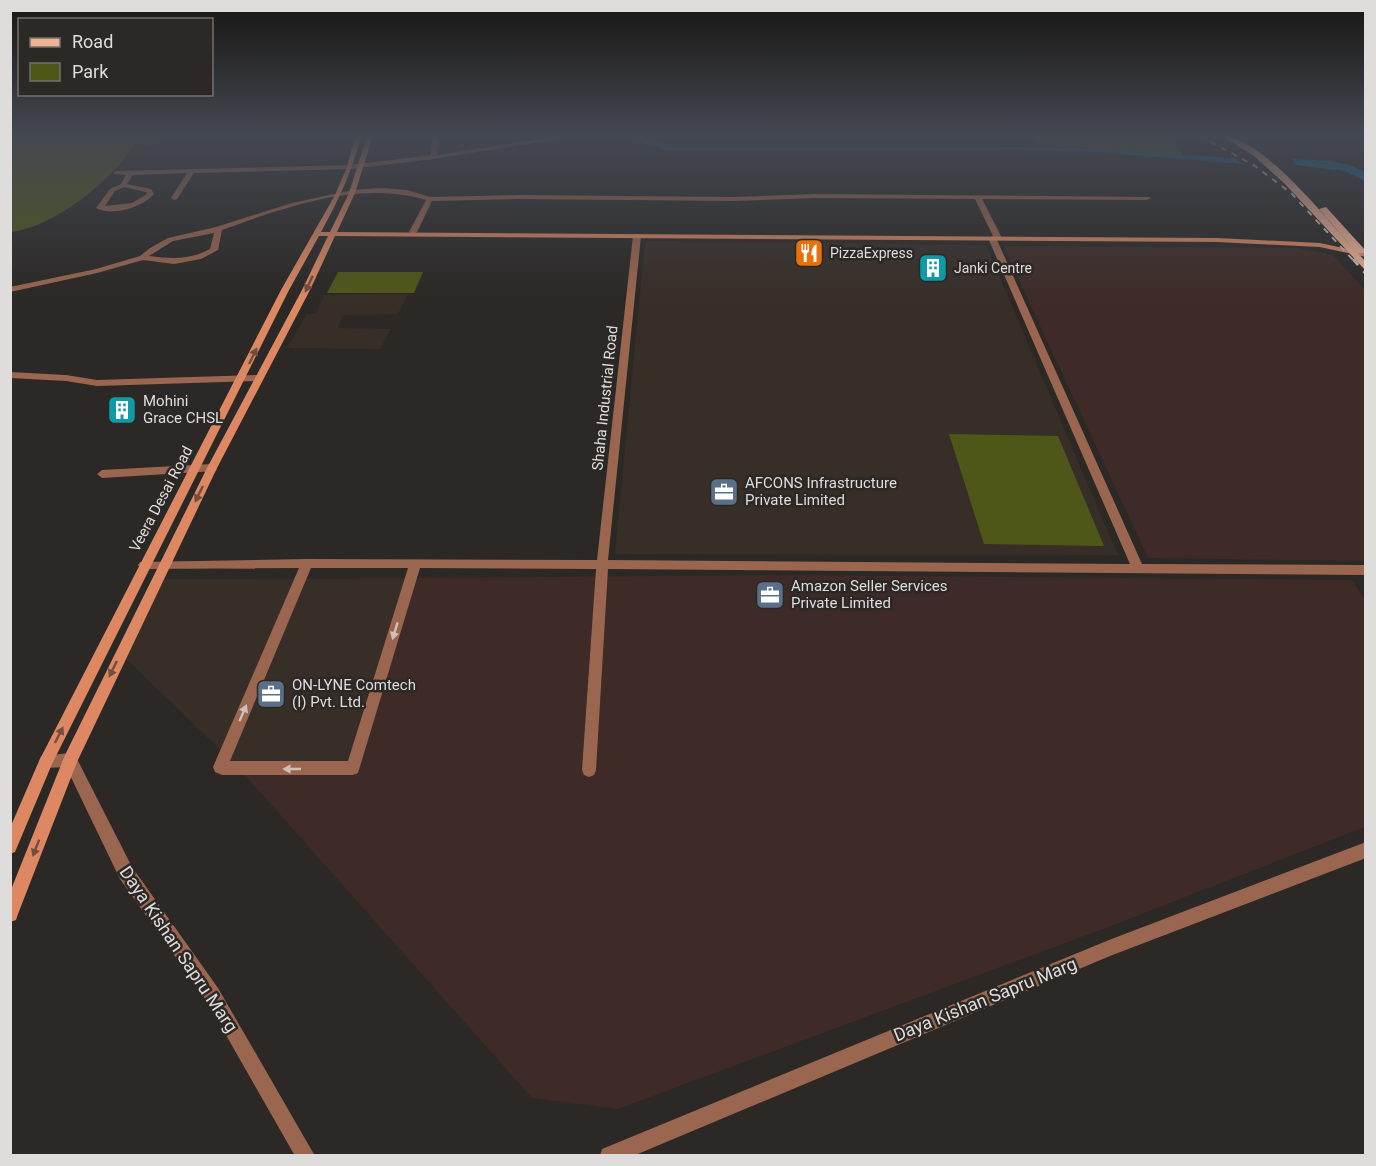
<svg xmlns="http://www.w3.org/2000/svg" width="1376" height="1166" font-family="Roboto,sans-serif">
<rect width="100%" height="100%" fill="#2b2825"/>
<g fill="#372e27">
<path d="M645,241L986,245L1118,555L615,554Z"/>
<path d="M408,294L398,314L343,315L338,328L391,329L380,349L287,348L307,314L316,313L324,295Z"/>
<path d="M409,578L344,767L237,766L119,652L165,579Z"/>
</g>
<g fill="#3e2b27">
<path d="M1003,246L1298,248L1333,255L1365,290V561L1148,558Z"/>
<path d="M783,575L1352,580L1365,600V827L1111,926L618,1109L532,1098L237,766L344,767L409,578Z"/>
</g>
<g fill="#4f5718">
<path d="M22,136H153L158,138L159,141L155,146L134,144C112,181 54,227 11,232V140Z"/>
<path d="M1032,136L1136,140L1134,136H1170L1183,155L1036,145Z"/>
<path d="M338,272H423L414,293H327Z"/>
<path d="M949,434L1058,436L1104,546L984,544Z"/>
</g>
<g fill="#086b9c">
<path d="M621,136H641L673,147H1026L1094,149L1233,158L1244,164L1094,152L1029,150L669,151Z"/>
<path d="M1291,159L1331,161L1350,165L1365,172V181L1345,171L1296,165Z"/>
</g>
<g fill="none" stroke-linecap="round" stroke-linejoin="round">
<g fill="#9b6650" fill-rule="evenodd">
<path d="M432,136H438L437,155L560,136H578L434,159L350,169L194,173L177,199L175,200L171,198L187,173L133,175L127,184L151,189L154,194C143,207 112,217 96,208L110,189L121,184L126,175L114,174V172L116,171L350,165L431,155ZM124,187L146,192L147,194L132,203L105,206L115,191Z"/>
<path d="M381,188L407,190L430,197L517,195L734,197L815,194L1149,197L1151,198L1147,200L982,199L1002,238L997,240L1142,564L1366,565V575L608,569L596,770L594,775L589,777L584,775L582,770L596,569L420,568L358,773L353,775H222L215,772L213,767L299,568L144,569L140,568L138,565L140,562L307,559L597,560L633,236L637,234L641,236L608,560L1130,564L988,238L993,236L975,199L815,198L734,201L517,199L432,201L417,232L413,234L409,232L426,200C358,180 286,207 222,230L218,250L201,259L174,264L143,260L97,273L10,292V287L96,269L140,256L150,248L168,238L216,227L292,203L353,190ZM214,233L210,249C190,260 172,259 149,256L173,241ZM311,568H408L348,761H230Z"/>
<path d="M10,372L66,375L97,380L258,375L263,378L258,381L97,386L66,381L10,378Z"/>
<path d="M212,464L217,468L216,471L102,478L97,474L102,470Z"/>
<path d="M70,753L75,755L132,867L218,988L315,1156H295L206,1000L120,879L66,767L46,768L41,766L39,761L41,756Z"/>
<path d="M1366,842V858L1110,956L633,1156H600L602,1149L1109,940Z"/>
</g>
<path fill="#dd8863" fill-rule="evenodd" d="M355,136H361C352,172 339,199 321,232H330L349,193L367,136H373L355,193L337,232L1217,238L1320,243L1366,253V257L1320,247L1217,242L335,236L310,290L217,468L77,762L18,914L16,920L10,922V892L65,755L207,468L302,290L328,236H319L289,290L52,764L15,852L10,854V828L39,761L281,290L335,195L347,167Z"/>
<path fill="#f3b194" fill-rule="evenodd" d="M1222,136C1261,136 1325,217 1351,246L1319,209L1326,207L1366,251L1364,253H1358L1366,262V271L1285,184L1254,156Z"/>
<path stroke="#c2c0bd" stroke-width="2" stroke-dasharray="6 6" stroke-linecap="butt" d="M1200,136L1255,166L1291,193L1354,261"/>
<path stroke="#c2c0bd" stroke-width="3" stroke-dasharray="8 8" stroke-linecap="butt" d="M1353,259L1366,274"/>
</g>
<defs><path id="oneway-solid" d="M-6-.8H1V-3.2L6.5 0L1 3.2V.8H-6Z" transform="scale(1.5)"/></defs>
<g fill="#724e3e">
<use href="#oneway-solid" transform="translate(309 284) rotate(115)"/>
<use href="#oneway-solid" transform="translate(253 356) rotate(-64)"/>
<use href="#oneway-solid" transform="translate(199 494) rotate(116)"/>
<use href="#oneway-solid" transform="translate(113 669) rotate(116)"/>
<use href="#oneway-solid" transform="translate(59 735) rotate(-63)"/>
<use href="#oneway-solid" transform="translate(36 848) rotate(111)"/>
</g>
<g fill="#cebfb8">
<use href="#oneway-solid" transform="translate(395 631) rotate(107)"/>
<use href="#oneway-solid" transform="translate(243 713) rotate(-67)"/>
<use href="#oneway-solid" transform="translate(292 769) rotate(-180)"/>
</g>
<linearGradient id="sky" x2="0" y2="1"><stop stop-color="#181614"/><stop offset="0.45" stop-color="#444851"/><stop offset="1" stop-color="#444851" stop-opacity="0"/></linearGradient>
<rect width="1376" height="300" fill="url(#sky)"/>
<defs>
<g id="restaurant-square" transform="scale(1.5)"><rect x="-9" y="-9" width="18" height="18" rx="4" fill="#e8710a" stroke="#2b2825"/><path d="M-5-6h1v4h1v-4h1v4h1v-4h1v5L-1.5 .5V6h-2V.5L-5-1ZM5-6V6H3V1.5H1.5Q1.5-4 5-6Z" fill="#fff"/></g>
<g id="building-square" transform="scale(1.5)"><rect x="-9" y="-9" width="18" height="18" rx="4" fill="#0f9aa8" stroke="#2b2825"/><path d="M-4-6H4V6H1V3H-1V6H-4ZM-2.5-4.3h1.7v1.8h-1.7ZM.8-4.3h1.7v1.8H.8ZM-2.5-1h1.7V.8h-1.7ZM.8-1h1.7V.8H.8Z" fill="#fff"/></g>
<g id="office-square" transform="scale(1.5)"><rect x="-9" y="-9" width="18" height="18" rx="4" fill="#5c6f8a" stroke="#2b2825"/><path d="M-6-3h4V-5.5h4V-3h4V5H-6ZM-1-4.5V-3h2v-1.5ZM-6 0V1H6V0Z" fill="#fff"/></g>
</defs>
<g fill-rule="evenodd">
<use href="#restaurant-square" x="809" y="253"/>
<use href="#building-square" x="933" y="268"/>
<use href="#building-square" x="122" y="410"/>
<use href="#office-square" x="724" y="492"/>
<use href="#office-square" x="770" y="595"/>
<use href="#office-square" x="271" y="694"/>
</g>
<g text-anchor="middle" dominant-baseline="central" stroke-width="5" stroke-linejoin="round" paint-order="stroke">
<g font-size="14" fill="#dfdddb" stroke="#2b2825" text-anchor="start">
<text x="830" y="253">PizzaExpress</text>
<text x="954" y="268">Janki Centre</text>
</g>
<g font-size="15" fill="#dfdddb" stroke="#2b2825">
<text transform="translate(605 398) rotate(-84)">Shaha Industrial Road</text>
<text transform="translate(161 499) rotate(-62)">Veera Desai Road</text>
</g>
<g font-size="15" fill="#dfdddb" stroke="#2b2825" text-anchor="start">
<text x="143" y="401">Mohini<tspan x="143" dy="17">Grace CHSL</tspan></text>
<text x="745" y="483">AFCONS Infrastructure<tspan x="745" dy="17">Private Limited</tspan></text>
<text x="791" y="586">Amazon Seller Services<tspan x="791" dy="17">Private Limited</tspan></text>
<text x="292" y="685">ON-LYNE Comtech<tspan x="292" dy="17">(I) Pvt. Ltd.</tspan></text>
</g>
<g font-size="18" fill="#dfdddb" stroke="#2b2825">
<text transform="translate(179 949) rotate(56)">Daya Kishan Sapru Marg</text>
<text transform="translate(985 999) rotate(-22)">Daya Kishan Sapru Marg</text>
</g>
</g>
<rect width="1376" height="1166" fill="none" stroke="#dfdddb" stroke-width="24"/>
<rect x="18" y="18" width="195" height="78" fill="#2b2825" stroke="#73706e" stroke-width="1.5"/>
<rect x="30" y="38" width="30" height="9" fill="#f3b194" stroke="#73706e" stroke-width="1.5"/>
<text x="72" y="48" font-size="18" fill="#dfdddb">Road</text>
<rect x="30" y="63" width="30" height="18" fill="#4f5718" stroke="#73706e" stroke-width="1.5"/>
<text x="72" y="78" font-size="18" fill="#dfdddb">Park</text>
</svg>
